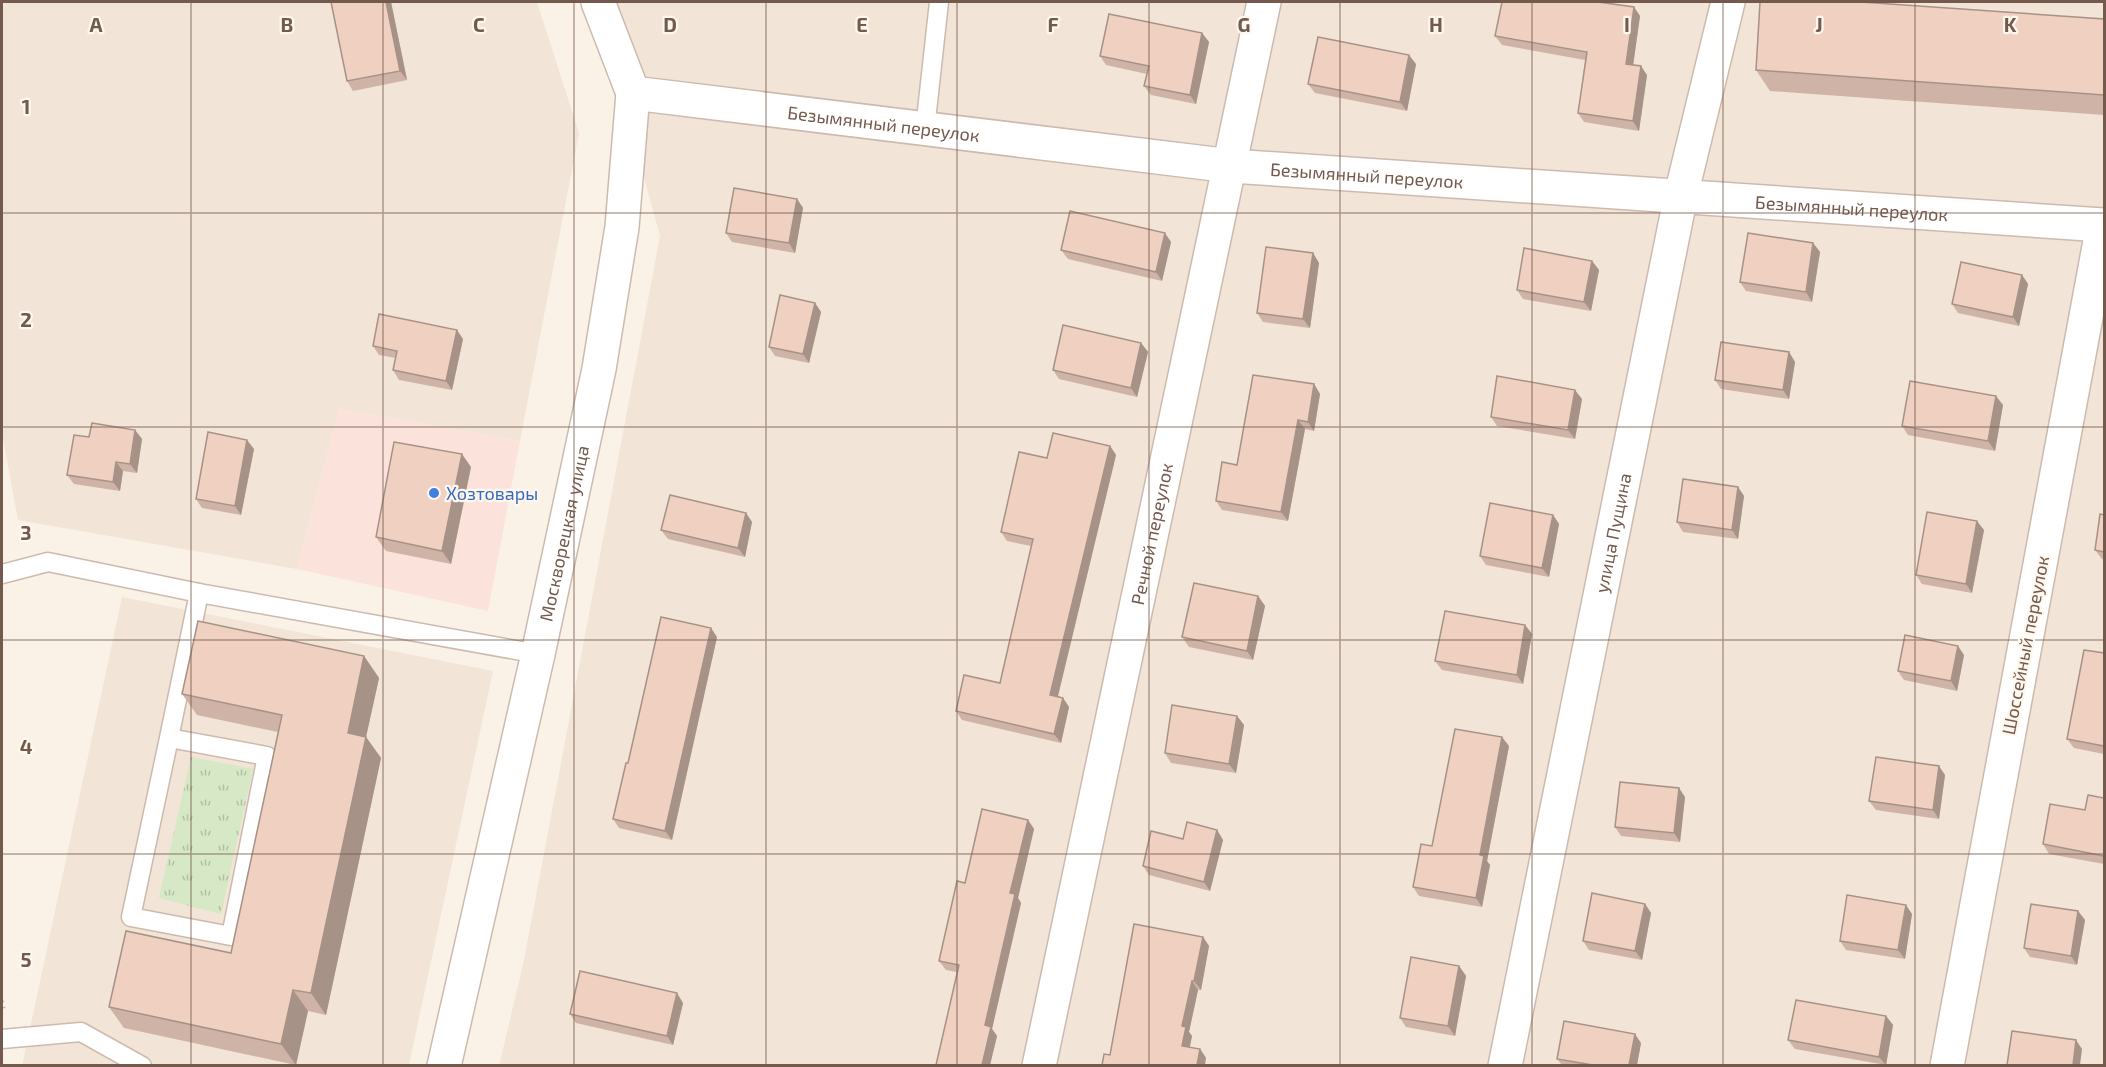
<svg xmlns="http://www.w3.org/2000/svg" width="2106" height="1067" font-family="'Exo 2',sans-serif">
<defs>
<pattern id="grass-tufts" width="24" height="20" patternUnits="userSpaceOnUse" patternTransform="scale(1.5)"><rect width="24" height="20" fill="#d6e8c6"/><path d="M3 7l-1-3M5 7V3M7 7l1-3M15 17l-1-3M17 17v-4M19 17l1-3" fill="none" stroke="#b2bfa3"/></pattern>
</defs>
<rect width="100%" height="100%" fill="#fbf2e7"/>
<g fill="#f2e4d6">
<path d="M2,2H537L579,133L520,441L339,409L297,569L18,520L2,433Z"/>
<path d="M596,2H2104V1065L499,1066L524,960L660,236Z"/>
<path d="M122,597L493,671L409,1065L22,1066Z"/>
</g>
<path fill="#fbe3dc" d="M339,409L520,441L488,611L297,569Z"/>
<path fill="url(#grass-tufts)" d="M191,757L253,769L221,914L159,898Z"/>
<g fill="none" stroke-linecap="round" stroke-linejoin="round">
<g stroke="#cdbaae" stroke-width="21">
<g id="service">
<path d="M925,129L939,2"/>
<path d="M2,574L48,562L199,593"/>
<path d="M169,738L131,917L231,936L267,756L169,738L199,593L538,654"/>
<path d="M2,1039L81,1032L142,1066"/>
</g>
</g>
<g stroke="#cdbaae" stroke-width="36">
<g id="minor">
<path id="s1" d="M598,2L633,93L1231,166L2103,225L1947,1066"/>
<path id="s2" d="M1039,1066L1264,2"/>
<path id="s3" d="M1505,1066L1681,195L1728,2"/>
</g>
</g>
<g stroke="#cdbaae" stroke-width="36">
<g id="tertiary">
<path id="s4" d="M444,1066L538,654L599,369L622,227L633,93"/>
</g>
</g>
<path stroke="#d4b4a3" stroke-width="4" stroke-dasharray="1.5 4.5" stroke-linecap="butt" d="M2,1001L4,1010"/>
<use href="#service" stroke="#fff" stroke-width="18"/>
<use href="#minor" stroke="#fff" stroke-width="33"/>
<use href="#tertiary" stroke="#fff" stroke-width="33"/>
</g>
<g fill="#ceb3a6">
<path d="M391,2L407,80L353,91L347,81Z"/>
<path d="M1634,7L1640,16L1633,65L1647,75L1639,131L1584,122L1578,113L1585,60L1502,45L1495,36Z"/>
<path d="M2104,19V115L1770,91L1756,70Z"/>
<path d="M1202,33L1209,42L1196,104L1151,95L1144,86L1147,74L1106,65L1100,56Z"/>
<path d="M1416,64L1407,111L1315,93L1308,84Z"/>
<path d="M797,199L803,208L795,253L732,242L726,233Z"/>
<path d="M1171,242L1162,281L1068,259L1061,250Z"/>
<path d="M1813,243L1820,252L1812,302L1746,291L1740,282Z"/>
<path d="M1313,253L1319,263L1310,328L1263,322L1257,313Z"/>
<path d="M1592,261L1599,270L1591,311L1523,299L1517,290Z"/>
<path d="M2022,275L2028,284L2019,326L1958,313L1952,304Z"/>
<path d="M815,303L821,312L809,363L775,356L769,347Z"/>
<path d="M463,339L452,390L399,380L393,370L396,358L379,355L373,346Z"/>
<path d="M1141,343L1148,352L1137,397L1059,379L1053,370Z"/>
<path d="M1789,352L1795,362L1789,399L1721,389L1715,380Z"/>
<path d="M1314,384L1320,394L1314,431L1305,429L1288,521L1222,510L1216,501Z"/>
<path d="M1582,399L1575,439L1497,426L1491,417Z"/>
<path d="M2003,405L1995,451L1908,435L1902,426Z"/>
<path d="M135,430L142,439L137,473L123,471L120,491L74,484L67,475L89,437Z"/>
<path d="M1110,446L1116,455L1058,696L1063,698L1069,707L1061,743L962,720L956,711L1000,683L1031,546L1007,541L1001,532L1047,458Z"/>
<path d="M254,449L241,515L202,508L196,499Z"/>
<path d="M471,467L451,564L386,551L376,537Z"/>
<path d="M1738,487L1744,496L1738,539L1683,532L1677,522Z"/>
<path d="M746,513L752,522L745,557L668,539L661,530Z"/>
<path d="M1553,515L1559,524L1549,577L1486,565L1480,556Z"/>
<path d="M2104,515V560L2102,559L2095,550Z"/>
<path d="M1984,530L1972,593L1922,584L1916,575Z"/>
<path d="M1258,596L1265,606L1253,660L1189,647L1182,637Z"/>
<path d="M1525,625L1532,634L1523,684L1442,670L1435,661Z"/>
<path d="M717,637L672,840L619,828L613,819L628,763Z"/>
<path d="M2104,653V754L2074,748L2067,739Z"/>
<path d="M1964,655L1957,691L1904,680L1898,671Z"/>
<path d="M364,656L379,678L366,737L381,758L326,1015L308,1011L296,1065L124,1028L109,1007L231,953L278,732L197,715L182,694Z"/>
<path d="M1237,716L1244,725L1236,773L1171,763L1165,753Z"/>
<path d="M1509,746L1487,861L1490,865L1482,907L1419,896L1413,887L1432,846Z"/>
<path d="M1945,775L1939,819L1876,810L1869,801Z"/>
<path d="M1685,797L1680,842L1621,836L1615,827Z"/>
<path d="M2104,798V864L2049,854L2043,844L2085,810Z"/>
<path d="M1028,820L1034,829L1018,898L1021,903L992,1029L997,1036L990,1065H936L957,972L946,970L939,961L965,883Z"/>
<path d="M1217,830L1223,840L1210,891L1149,875L1143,866L1183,839Z"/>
<path d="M1645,904L1651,913L1642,960L1589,950L1583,941Z"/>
<path d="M2078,911L2085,920L2077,965L2030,957L2024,948Z"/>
<path d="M1912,914L1905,959L1846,950L1840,941Z"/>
<path d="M1203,937L1209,946L1201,990H1198L1189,1032L1192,1036L1190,1047L1200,1049L1206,1058L1110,1055Z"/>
<path d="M1459,966L1466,976L1455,1036L1406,1027L1400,1018Z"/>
<path d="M683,1003L673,1045L576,1023L570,1014Z"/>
<path d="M1886,1016L1893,1025L1886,1065L1795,1049L1788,1040Z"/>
<path d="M1641,1043L1637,1065H1562L1557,1059Z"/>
</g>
<g fill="#a79287">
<path d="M386,2H391L407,80L400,71Z"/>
<path d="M1634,7L1640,16L1632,73L1626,64Z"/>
<path d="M1202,33L1209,42L1196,104L1190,95Z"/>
<path d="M1409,55L1416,64L1407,111L1400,102Z"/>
<path d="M1641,66L1647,75L1639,131L1633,121Z"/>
<path d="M797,199L803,208L795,253L789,243Z"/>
<path d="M1165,233L1171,242L1162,281L1156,272Z"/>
<path d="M1813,243L1820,252L1812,302L1806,292Z"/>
<path d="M1313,253L1319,263L1310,328L1303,319Z"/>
<path d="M1592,261L1599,270L1591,311L1584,302Z"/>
<path d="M2022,275L2028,284L2019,326L2013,317Z"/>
<path d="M815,303L821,312L809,363L803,354Z"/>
<path d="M457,330L463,339L452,390L446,381Z"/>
<path d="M1141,343L1148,352L1137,397L1131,388Z"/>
<path d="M1789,352L1795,362L1789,399L1783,390Z"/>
<path d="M1314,384L1320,394L1314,431L1308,422Z"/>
<path d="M1575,390L1582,399L1575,439L1568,430Z"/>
<path d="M1996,396L2003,405L1995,451L1988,441Z"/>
<path d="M1298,420L1305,429L1288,521L1281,512Z"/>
<path d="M135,430L142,439L137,473L130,464Z"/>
<path d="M247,440L254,449L241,515L235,506Z"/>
<path d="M1110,446L1116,455L1056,704L1050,695Z"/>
<path d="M462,454L471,467L451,564L442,551Z"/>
<path d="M116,462L123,471L120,491L113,482Z"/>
<path d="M1738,487L1744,496L1738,539L1732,530Z"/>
<path d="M746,513L752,522L745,557L738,548Z"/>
<path d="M1553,515L1559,524L1549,577L1542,568Z"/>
<path d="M1977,521L1984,530L1972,593L1966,584Z"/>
<path d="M1258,596L1265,606L1253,660L1247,651Z"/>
<path d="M1525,625L1532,634L1523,684L1517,675Z"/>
<path d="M711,628L717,637L672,840L665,831Z"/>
<path d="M1958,646L1964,655L1957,691L1951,681Z"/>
<path d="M364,656L379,678L366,737L381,758L326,1015L311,993L348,733Z"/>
<path d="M1063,698L1069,707L1061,743L1054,734Z"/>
<path d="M1237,716L1244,725L1236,773L1229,764Z"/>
<path d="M1502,737L1509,746L1487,861L1490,865L1482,907L1476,898L1480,855Z"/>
<path d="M1939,766L1945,775L1939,819L1933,810Z"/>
<path d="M1679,788L1685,797L1680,842L1674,833Z"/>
<path d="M1028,820L1034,829L1018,898L1021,903L992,1029L997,1036L990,1065H982L985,1025L1010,893Z"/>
<path d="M1217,830L1223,840L1210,891L1204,882Z"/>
<path d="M1645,904L1651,913L1642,960L1635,951Z"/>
<path d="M1906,905L1912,914L1905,959L1898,950Z"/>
<path d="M2078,911L2085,920L2077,965L2071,956Z"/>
<path d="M1203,937L1209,946L1201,990L1194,981Z"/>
<path d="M1459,966L1466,976L1455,1036L1448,1026Z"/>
<path d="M1192,981L1198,990L1189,1032L1192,1036L1188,1055L1182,1046V1026Z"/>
<path d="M293,990L308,1011L296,1065L281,1044Z"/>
<path d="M677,993L683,1003L673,1045L667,1036Z"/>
<path d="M1886,1016L1893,1025L1886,1065L1879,1057Z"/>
<path d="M1635,1034L1641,1043L1637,1065H1629Z"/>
<path d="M2076,1040L2082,1049L2080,1065H2073Z"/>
<path d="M1200,1049L1206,1058L1205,1065H1197Z"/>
</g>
<g fill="#efd0c1" stroke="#a79287" stroke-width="1.5">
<path d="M331,2H386L400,71L347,81Z"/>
<path d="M1502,2H1598L1634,7L1626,64L1641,66L1633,121L1578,113L1587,52L1495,36Z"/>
<path d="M1760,2H1861L2104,19V95L1756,70Z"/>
<path d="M1109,14L1202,33L1190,95L1144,86L1149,66L1100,56Z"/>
<path d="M1318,37L1409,55L1400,102L1308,84Z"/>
<path d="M734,188L797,199L789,243L726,233Z"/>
<path d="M1070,211L1165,233L1156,272L1061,250Z"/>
<path d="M1748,233L1813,243L1806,292L1740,282Z"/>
<path d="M1266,247L1313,253L1303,319L1257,313Z"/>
<path d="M1524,248L1592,261L1584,302L1517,290Z"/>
<path d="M1961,262L2022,275L2013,317L1952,304Z"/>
<path d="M780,295L815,303L803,354L769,347Z"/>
<path d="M379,314L457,330L446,381L393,370L397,351L373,346Z"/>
<path d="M1063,325L1141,343L1131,388L1053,370Z"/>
<path d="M1721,342L1789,352L1783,390L1715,380Z"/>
<path d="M1253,375L1314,384L1308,422L1298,420L1281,512L1216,501L1222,462L1237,465Z"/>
<path d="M1497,376L1575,390L1568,430L1491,417Z"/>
<path d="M1910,381L1996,396L1988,441L1902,426Z"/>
<path d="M92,423L135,430L130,464L116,462L113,482L67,475L74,435L89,437Z"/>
<path d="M208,432L247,440L235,506L196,499Z"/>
<path d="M1053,433L1110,446L1050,695L1063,698L1054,734L956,711L964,675L1000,683L1033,539L1001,532L1019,452L1047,458Z"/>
<path d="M394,442L462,454L442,551L376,537Z"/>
<path d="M1683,479L1738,487L1732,530L1677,522Z"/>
<path d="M670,495L746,513L738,548L661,530Z"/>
<path d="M1490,503L1553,515L1542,568L1480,556Z"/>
<path d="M1927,512L1977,521L1966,584L1916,575Z"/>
<path d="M2100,514L2104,515V552L2095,550Z"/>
<path d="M1194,583L1258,596L1247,651L1182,637Z"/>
<path d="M1445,611L1525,625L1517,675L1435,661Z"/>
<path d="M661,617L711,628L665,831L613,819L626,763H628Z"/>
<path d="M198,621L364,656L348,733L366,737L311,993L293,990L281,1044L109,1007L126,931L231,953L282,715L182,694Z"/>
<path d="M1905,635L1958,646L1951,681L1898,671Z"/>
<path d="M2084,650L2104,653V746L2067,739Z"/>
<path d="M1172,705L1237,716L1229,764L1165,753Z"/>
<path d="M1455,729L1502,737L1480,855L1484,856L1476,898L1413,887L1421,844L1432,846Z"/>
<path d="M1876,757L1939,766L1933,810L1869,801Z"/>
<path d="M1620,782L1679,788L1674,833L1615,827Z"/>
<path d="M2088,795L2104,798V856L2043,844L2050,804L2085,810Z"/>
<path d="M982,809L1028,820L1010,893L1015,894L985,1025L991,1027L982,1065H936L959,965L939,961L957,881L965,883Z"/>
<path d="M1187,822L1217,830L1204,882L1143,866L1151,831L1183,839Z"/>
<path d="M1592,893L1645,904L1635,951L1583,941Z"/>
<path d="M1847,895L1906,905L1898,950L1840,941Z"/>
<path d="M2031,904L2078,911L2071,956L2024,948Z"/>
<path d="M1134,924L1203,937L1194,981H1192L1182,1026L1186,1027L1182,1046L1200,1049L1197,1065H1102L1104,1054L1110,1055Z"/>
<path d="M1411,957L1459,966L1448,1026L1400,1018Z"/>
<path d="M580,971L677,993L667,1036L570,1014Z"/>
<path d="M1796,1000L1886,1016L1879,1057L1788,1040Z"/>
<path d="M1564,1021L1635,1034L1629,1065H1593L1557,1059Z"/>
<path d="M2012,1031L2076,1040L2073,1065H2007Z"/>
</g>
<path fill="none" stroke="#74594d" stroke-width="1.5" stroke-opacity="0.55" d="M191,2V1066M383,2V1066M574,2V1066M766,2V1066M957,2V1066M1149,2V1066M1340,2V1066M1532,2V1066M1723,2V1066M1915,2V1066M2,213H2104M2,427H2104M2,640H2104M2,854H2104"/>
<circle fill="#3f7fe0" stroke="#fef7ee" stroke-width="2" cx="434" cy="493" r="6"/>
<g text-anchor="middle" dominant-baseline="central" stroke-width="4.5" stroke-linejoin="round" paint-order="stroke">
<g font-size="18" fill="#74594d" stroke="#fef7ee">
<text stroke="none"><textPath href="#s1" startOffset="350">Безымянный переулок</textPath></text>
<text stroke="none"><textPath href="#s1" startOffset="836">Безымянный переулок</textPath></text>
<text stroke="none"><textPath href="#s1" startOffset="1322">Безымянный переулок</textPath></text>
<text stroke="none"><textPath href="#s3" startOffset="544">улица Пущина</textPath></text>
<text stroke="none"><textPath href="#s4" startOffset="546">Москворецкая улица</textPath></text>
<text stroke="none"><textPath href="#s2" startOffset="544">Речной переулок</textPath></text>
<text transform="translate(2025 645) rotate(-79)">Шоссейный переулок</text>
</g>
<g font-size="18" fill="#366cbe" stroke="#fef7ee" text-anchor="start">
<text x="446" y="493">Хозтовары</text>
</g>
</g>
<g font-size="20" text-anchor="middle" font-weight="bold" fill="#74594d" stroke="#fef7ee" stroke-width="4.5" stroke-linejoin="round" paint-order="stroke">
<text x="96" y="32">A</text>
<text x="287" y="32">B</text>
<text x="479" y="32">C</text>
<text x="670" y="32">D</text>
<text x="862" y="32">E</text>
<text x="1053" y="32">F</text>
<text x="1244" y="32">G</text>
<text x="1436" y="32">H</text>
<text x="1627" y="32">I</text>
<text x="1819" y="32">J</text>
<text x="2010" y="32">K</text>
<text x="26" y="114">1</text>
<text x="26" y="327">2</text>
<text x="26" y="540">3</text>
<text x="26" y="754">4</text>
<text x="26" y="967">5</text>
</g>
<rect width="2106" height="1067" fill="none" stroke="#74594d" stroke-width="6"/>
</svg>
